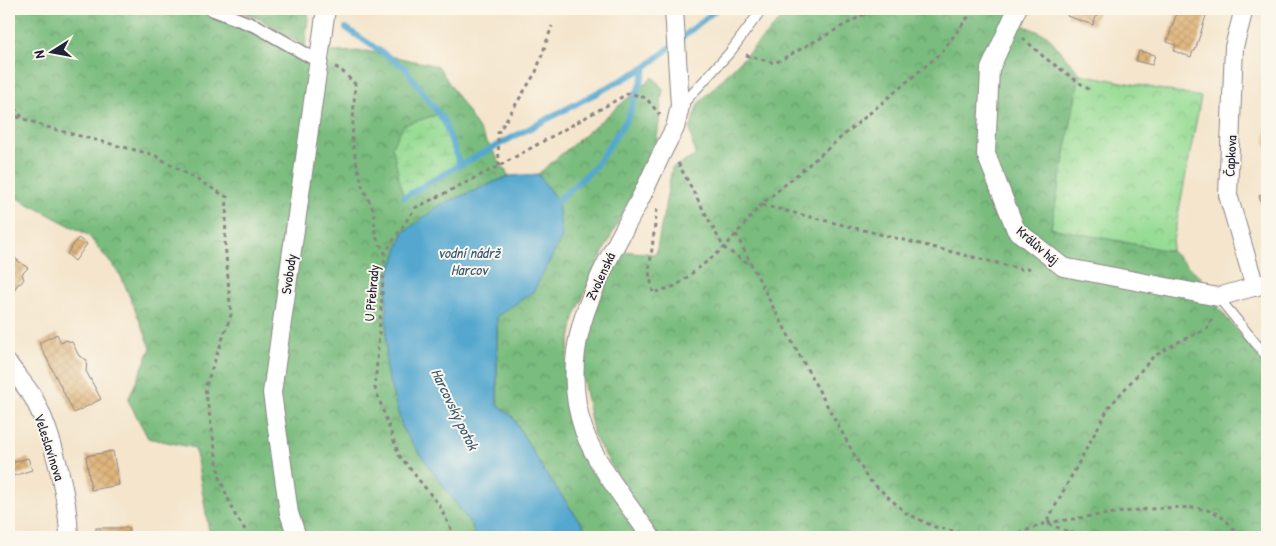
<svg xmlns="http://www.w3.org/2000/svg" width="1276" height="546" font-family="'Patrick Hand',sans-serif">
<defs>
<pattern id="forest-crowns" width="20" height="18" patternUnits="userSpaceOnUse" patternTransform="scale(1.25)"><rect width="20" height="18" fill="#79bc7e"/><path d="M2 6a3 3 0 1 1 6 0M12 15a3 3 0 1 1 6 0" fill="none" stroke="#639868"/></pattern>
<pattern id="wetland-marsh" width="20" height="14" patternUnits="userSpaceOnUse" patternTransform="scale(1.25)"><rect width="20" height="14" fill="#97dc94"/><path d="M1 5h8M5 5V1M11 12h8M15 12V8" fill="none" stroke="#82bc80"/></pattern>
<pattern id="park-crowns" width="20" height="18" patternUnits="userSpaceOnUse" patternTransform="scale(1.25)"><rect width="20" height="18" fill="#97dc94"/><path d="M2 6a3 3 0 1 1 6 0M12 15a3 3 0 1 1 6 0" fill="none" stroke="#82bc80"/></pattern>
<pattern id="building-cross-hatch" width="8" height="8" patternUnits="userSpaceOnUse" patternTransform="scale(1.25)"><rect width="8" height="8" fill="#e0b67d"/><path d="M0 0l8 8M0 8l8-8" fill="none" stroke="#c09c6d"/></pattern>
</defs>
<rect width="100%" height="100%" fill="#fbf7ec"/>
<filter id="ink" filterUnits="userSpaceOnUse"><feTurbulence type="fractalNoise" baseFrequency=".02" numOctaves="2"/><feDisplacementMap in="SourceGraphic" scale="10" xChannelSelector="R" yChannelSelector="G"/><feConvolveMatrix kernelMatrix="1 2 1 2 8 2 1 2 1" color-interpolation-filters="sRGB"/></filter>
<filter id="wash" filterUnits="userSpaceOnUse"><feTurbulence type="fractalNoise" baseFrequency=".0096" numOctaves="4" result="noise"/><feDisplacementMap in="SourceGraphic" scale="20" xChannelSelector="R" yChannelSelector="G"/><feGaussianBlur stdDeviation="1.12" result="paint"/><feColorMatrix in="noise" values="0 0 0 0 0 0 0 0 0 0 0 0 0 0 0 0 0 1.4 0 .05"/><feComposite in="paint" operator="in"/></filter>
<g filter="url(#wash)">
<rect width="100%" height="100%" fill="#f4e5cc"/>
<g fill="url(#forest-crowns)" stroke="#4e6f5c">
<path d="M9,9H193L256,33L296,53L366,51L438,66L509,176L440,205L472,526L475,537H210L195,448L148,438L128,400L151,348L121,276L88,235L9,194Z"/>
<path d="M233,9H309L305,47L262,20Z"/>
<path d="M791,9H1017L1014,13L1022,25L1047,35L1080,74L1051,228L1171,251L1199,276L1221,311L1267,366V537H655L594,437L581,369L590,320L621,251L656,254L672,168L695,156L690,129L698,104Z"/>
<path d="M653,77L663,89L656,147L597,264L574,318L565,369L570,403L642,537H591L544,471L512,416L497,404V316L533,292L558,202L538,174Z"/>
</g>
<path fill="url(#wetland-marsh)" stroke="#5c7f68" d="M439,114L444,121L460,165L404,197C398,180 397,163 392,146L404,125Z"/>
<path fill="url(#park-crowns)" stroke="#5c7f68" d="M1080,74L1201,97L1171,251L1051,228Z"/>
<path fill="#54a7cf" stroke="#3b6485" d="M538,174L558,202L562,238L533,292L497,316V404L512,416L544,471L591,537H475L472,526L403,430L386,370L387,281L403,233L440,205L509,176Z"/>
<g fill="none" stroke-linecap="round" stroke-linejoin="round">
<g stroke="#54a7cf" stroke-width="6">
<path d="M346,28L405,68L444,121L460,165L404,197"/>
<path d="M460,165L646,67"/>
<path d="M551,207L594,168L628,118L646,67L717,9"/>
</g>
</g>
<g id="blocks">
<g fill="url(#building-cross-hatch)">
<path d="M1070,9H1099L1093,25L1067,16Z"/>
<path d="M1178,9H1208L1195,51H1193L1191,57L1174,51L1176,45L1167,42Z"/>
<path d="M1139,51L1155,55L1152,65L1136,61Z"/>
<path d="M1266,130H1267V145H1265Z"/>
<path d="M1267,193V222L1259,196Z"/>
<path d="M78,238L87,244L75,261L67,254Z"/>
<path d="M9,254L28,268L22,274L24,279L21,283L18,284L13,291V300L9,303Z"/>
<path d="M1267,324V334L1263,328Z"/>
<path d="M57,334L61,343L66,340L72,342L79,356L87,360L86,371L101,399L74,413L39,343Z"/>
<path d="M113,451L119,485L91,490L86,456Z"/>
<path d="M28,458L32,470L13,476L9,464Z"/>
<rect x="96" y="528" width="33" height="9"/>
</g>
</g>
</g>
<g filter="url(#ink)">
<use href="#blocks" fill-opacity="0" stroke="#8b8484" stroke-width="1"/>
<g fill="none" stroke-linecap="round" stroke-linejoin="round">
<g stroke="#8b8484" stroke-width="11">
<g id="service">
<path d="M681,106L731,51L762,9"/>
<path d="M1218,297L1267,357"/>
</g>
</g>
<g stroke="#8b8484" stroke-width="15">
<path id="pedestrian" d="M211,9L258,27L318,61"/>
</g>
<g stroke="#8b8484" stroke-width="20">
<g id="minor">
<path d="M1017,9L990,69L986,154L1016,230L1063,267L1218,297L1267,283"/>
<path d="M1244,9L1234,47L1228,195L1255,287"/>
<path d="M9,365C17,376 27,387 34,399C53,435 68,497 69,537"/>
<path d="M297,537L289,513L272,393L326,9"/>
<path d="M651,537C631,508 595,463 584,431C554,344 600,276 638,203C651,178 661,152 675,128L680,106L674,9"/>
</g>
</g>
<g stroke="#8b8484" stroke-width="3" stroke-dasharray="4 4" stroke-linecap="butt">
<path d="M1023,38L1045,58L1091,91"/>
<path d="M746,55L775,63L874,9"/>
<path d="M335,67L340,69L355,84L352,142L362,186L374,211L375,235L385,253"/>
<path d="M9,102L22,117"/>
<path d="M9,114L53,129L154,155L227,197L225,242L231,315L205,388L220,479L235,515L250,537"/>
<path d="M678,163L724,248L749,264"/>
<path d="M499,166L498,133L536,72L552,26"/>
<path d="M762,205L1021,269L1033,268"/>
<path d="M657,209L649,272L653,293L676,286L724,248L761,205L941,53L974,9"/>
<path d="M736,234L774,309L867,478L906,513L935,527L983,537"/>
<path d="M455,537L439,505L399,455L375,388L385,253L415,208L499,166L629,93L646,98L660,115"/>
<path d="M987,537L1017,534L1046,523L1109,407L1153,357L1176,343L1207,329L1214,315"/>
<path d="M1082,537L1046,523C1083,518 1179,500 1211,511C1224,516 1232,526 1239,537"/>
</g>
<use href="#service" stroke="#fff" stroke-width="9"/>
<use href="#pedestrian" stroke="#fff" stroke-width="12"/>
<use href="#minor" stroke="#fff" stroke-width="18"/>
</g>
</g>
<g text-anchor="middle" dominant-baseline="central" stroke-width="4" stroke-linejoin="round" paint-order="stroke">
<g font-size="14" fill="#22223b" stroke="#fbf7ec">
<text transform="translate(1230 156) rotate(-87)">Čapkova</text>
<text transform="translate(1038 245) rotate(41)">Králův háj</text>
<text transform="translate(288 274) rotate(-82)">Svobody</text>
<text transform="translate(600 276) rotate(-65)">Zvolenská</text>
<text transform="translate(371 293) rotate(-85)">U Přehrady</text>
<text transform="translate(50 447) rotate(72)">Veleslavínova</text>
</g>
<g font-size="15" font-style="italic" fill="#365776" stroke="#fbf7ec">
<text x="469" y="252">vodní nádrž<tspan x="469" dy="17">Harcov</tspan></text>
<text transform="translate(455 409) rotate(64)">Harcovský potok</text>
</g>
</g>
<rect width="1276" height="546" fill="none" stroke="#fbf7ec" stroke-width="30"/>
<g transform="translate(52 52) rotate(259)" stroke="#fbf7ec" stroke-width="4" paint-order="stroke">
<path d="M0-4L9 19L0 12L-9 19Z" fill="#22223b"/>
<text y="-8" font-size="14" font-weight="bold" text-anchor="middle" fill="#22223b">N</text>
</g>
</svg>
